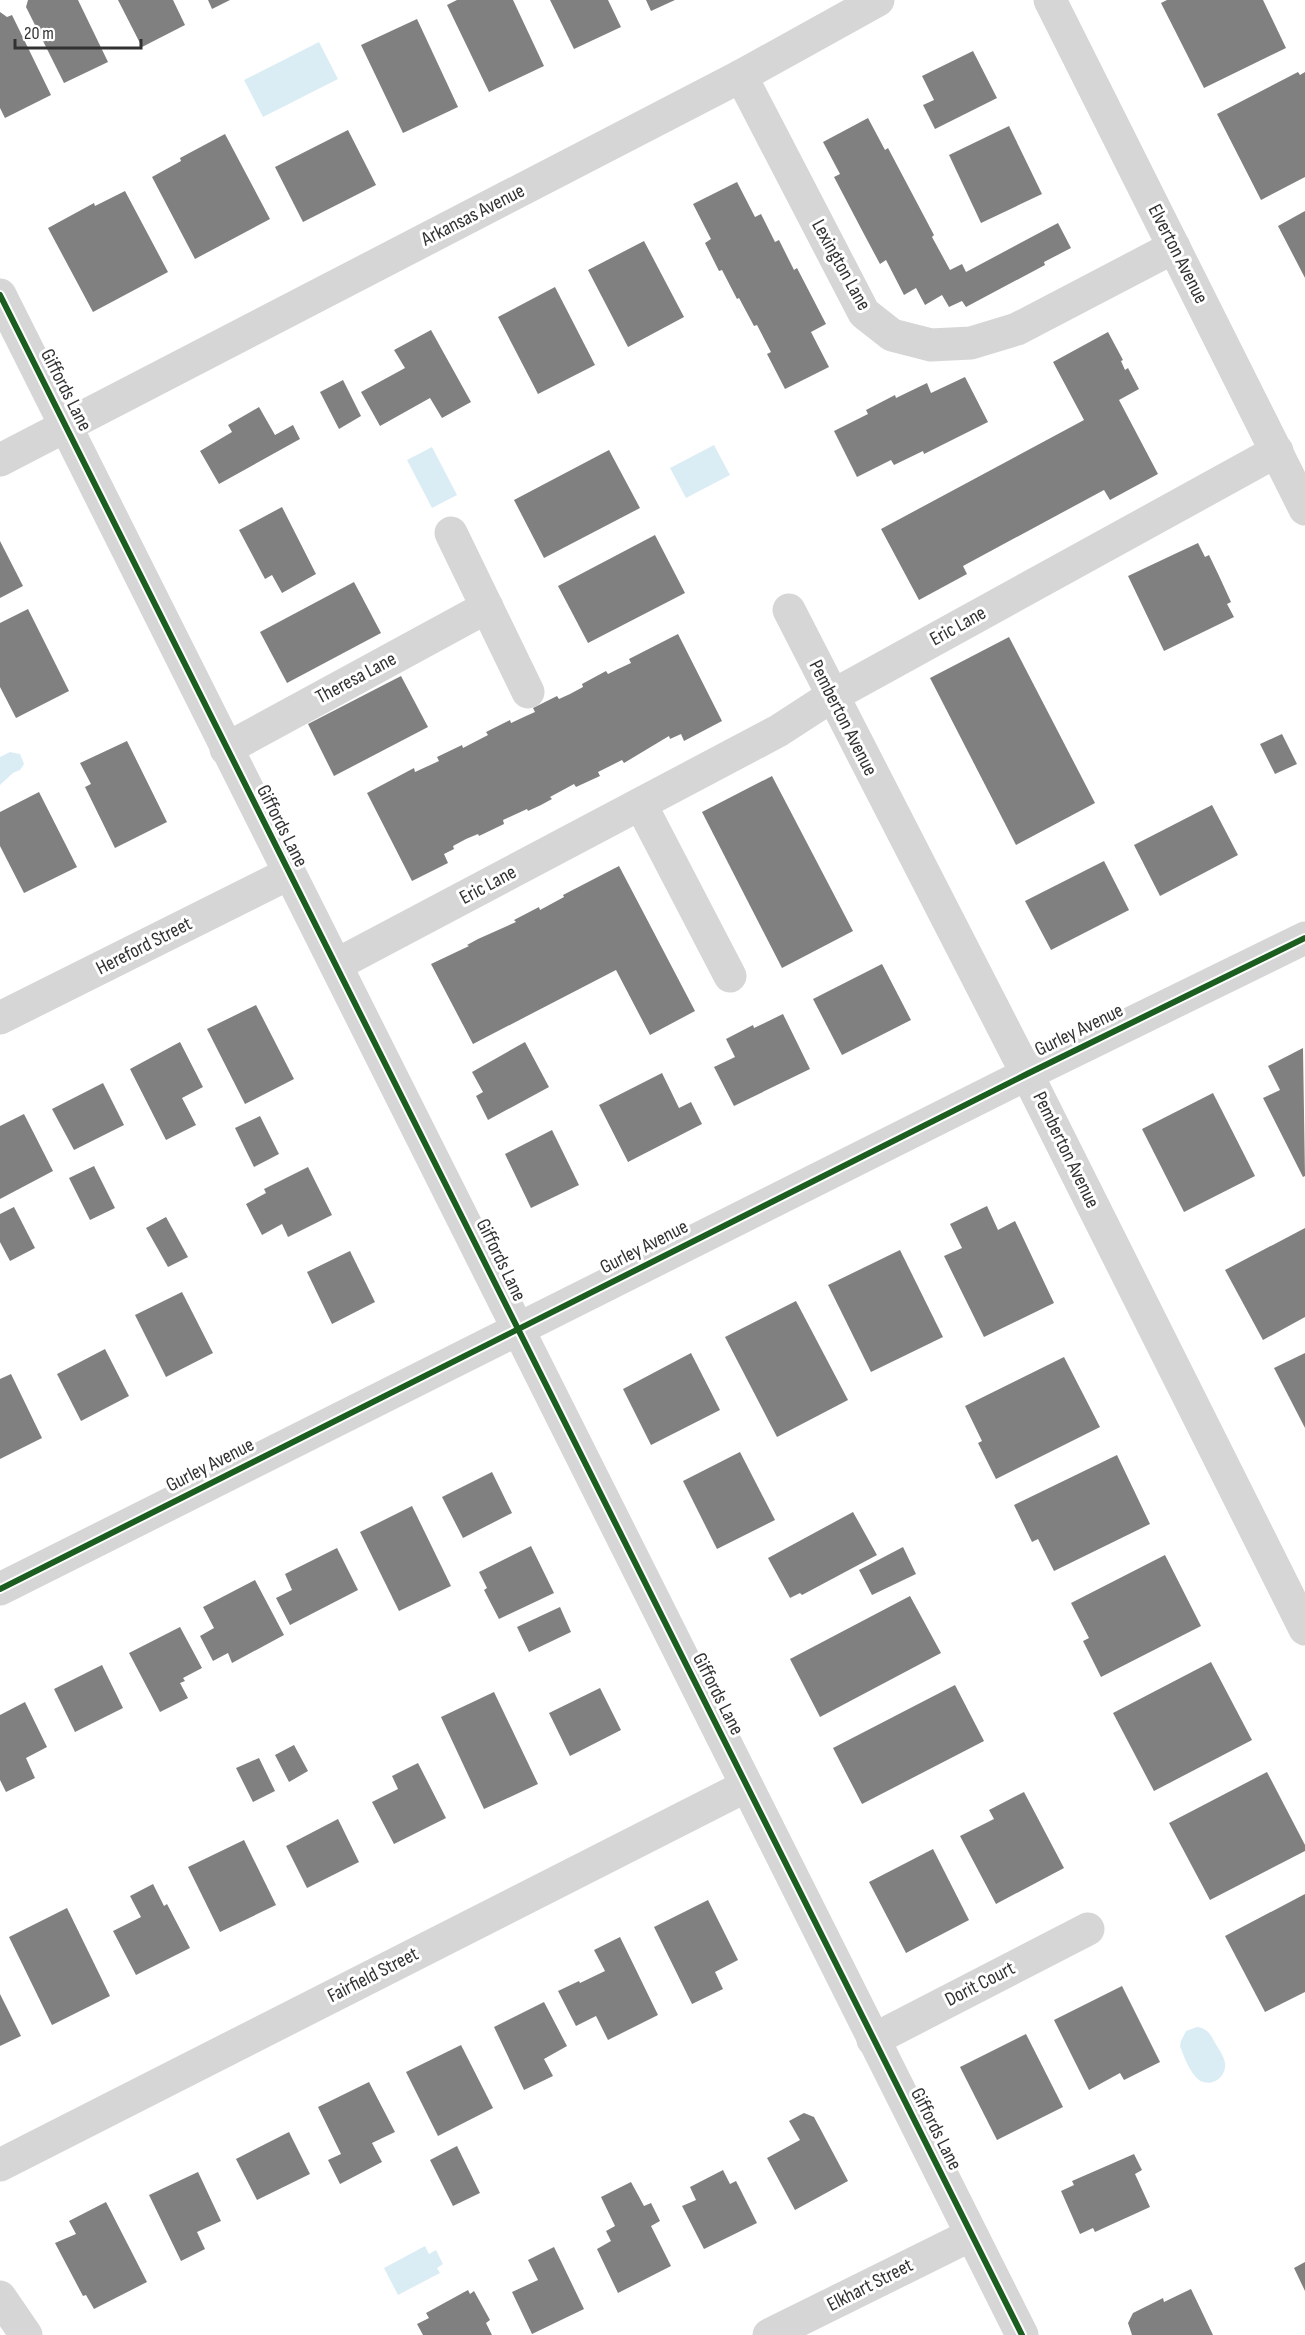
<svg xmlns="http://www.w3.org/2000/svg" width="1305" height="2335" font-family="'Sofia Sans Condensed',sans-serif">
<rect width="100%" height="100%" fill="#fff"/>
<g fill="#dbedf4">
<path d="M319,42L338,79L263,117L244,80Z"/>
<path d="M714,445L730,475L686,498L670,468Z"/>
<path d="M432,447L457,495L432,508L407,460Z"/>
<path d="M10,752L20,754L24,764L20,770L13,773L0,785V757Z"/>
<path d="M1197,2027C1206,2028 1210,2033 1214,2041C1218,2048 1224,2056 1225,2063C1227,2077 1211,2088 1199,2080C1190,2073 1184,2057 1180,2046L1181,2041L1186,2031Z"/>
<path d="M425,2246L429,2254L436,2250L443,2264L437,2268L440,2273L398,2295L384,2268Z"/>
</g>
<g fill="#808080">
<path d="M28,0H78L108,62L64,83L26,7Z"/>
<path d="M118,0H173L185,25L142,47Z"/>
<path d="M208,0H230L212,9Z"/>
<path d="M457,0H513L544,66L489,92L447,5Z"/>
<path d="M550,0H608L621,27L574,49Z"/>
<path d="M646,0H675L651,11Z"/>
<path d="M1167,0H1263L1286,48L1204,88L1161,3Z"/>
<path d="M0,12L7,17L12,15L51,95L5,118L0,108Z"/>
<path d="M417,19L458,107L403,133L361,45Z"/>
<path d="M973,51L997,98L935,129L923,105L934,100L922,76Z"/>
<path d="M1298,72L1300,75L1305,72V177L1261,200L1217,114Z"/>
<path d="M868,118L885,150L888,148L934,235L932,237L950,270L962,264L966,272L1058,223L1071,248L1044,262L1045,265L966,307L962,301L949,307L942,295L925,305L916,288L904,295L886,260L880,264L865,236L834,177L840,174L823,142Z"/>
<path d="M1009,126L1042,194L981,223L949,155Z"/>
<path d="M348,130L376,185L303,222L275,167Z"/>
<path d="M225,134L270,219L195,259L152,177L181,161L180,158Z"/>
<path d="M737,182L755,217L761,214L775,242L779,240L794,270L797,268L826,324L811,332L829,367L785,389L767,354L771,352L757,325L754,326L739,298L737,299L722,270L719,271L705,243L711,239L693,204Z"/>
<path d="M125,191L168,272L93,312L48,228L94,203L95,206Z"/>
<path d="M1305,211V278L1278,226Z"/>
<path d="M644,241L684,317L628,347L588,270Z"/>
<path d="M555,287L595,365L538,394L498,317Z"/>
<path d="M431,330L471,402L442,418L430,398L380,426L361,392L405,368L394,350Z"/>
<path d="M1108,332L1123,360L1121,361L1125,370L1128,368L1139,389L1119,400L1158,474L1110,500L1104,490L963,566L967,574L919,600L881,529L1084,420L1053,362Z"/>
<path d="M965,377L988,422L924,454L923,451L894,465L891,460L857,477L834,431L868,414L866,410L895,395L896,398L927,383L931,393Z"/>
<path d="M343,380L361,416L339,429L320,392Z"/>
<path d="M259,407L275,435L293,425L300,439L219,484L200,451L232,432L228,425Z"/>
<path d="M609,450L640,508L544,558L514,500Z"/>
<path d="M282,507L316,574L282,593L272,575L265,579L239,530Z"/>
<path d="M655,535L685,593L588,643L558,586Z"/>
<path d="M0,541L23,586L0,598Z"/>
<path d="M1198,543L1205,557L1209,555L1220,578L1231,602L1227,604L1234,617L1164,651L1128,576Z"/>
<path d="M354,582L381,633L287,683L260,632Z"/>
<path d="M28,609L69,691L16,718L0,687V623Z"/>
<path d="M678,634L722,721L684,741L681,734L670,739L669,736L624,763L622,760L598,772L600,776L576,787L574,784L550,797L552,799L541,805L528,811L527,809L503,820L504,824L479,836L478,834L466,839L453,846L454,849L444,854L448,863L412,881L367,793L414,768L415,772L439,761L437,757L462,745L463,748L488,735L486,732L510,720L511,723L526,716L535,712L533,708L557,696L559,699L570,694L583,687L582,684L606,671L608,674L618,669L631,663L629,659Z"/>
<path d="M1009,637L1095,803L1016,845L930,678Z"/>
<path d="M401,676L428,727L334,776L308,724Z"/>
<path d="M1282,734L1297,764L1275,774L1260,744Z"/>
<path d="M127,741L167,822L115,848L85,787L91,784L80,763Z"/>
<path d="M772,776L853,931L782,968L702,812Z"/>
<path d="M39,792L77,867L24,893L0,846V812Z"/>
<path d="M1212,805L1238,855L1160,896L1134,845Z"/>
<path d="M1104,861L1129,910L1051,950L1025,901Z"/>
<path d="M619,866L695,1011L650,1035L616,970L473,1044L431,964L469,946L467,945L478,939L516,922L514,920L539,907L540,910L564,897L563,895Z"/>
<path d="M882,964L911,1020L842,1055L813,999Z"/>
<path d="M256,1005L294,1079L245,1104L207,1029Z"/>
<path d="M783,1014L810,1069L734,1106L714,1067L735,1057L726,1039L753,1025L754,1028Z"/>
<path d="M180,1042L203,1087L182,1098L196,1125L166,1140L130,1069Z"/>
<path d="M525,1042L549,1087L488,1120L476,1096L483,1092L472,1072Z"/>
<path d="M1303,1048L1305,1176L1303,1177L1263,1098L1280,1090L1268,1066Z"/>
<path d="M662,1073L679,1108L691,1102L702,1124L628,1162L599,1105Z"/>
<path d="M103,1083L124,1125L74,1150L52,1109Z"/>
<path d="M1213,1093L1255,1176L1184,1212L1142,1129Z"/>
<path d="M24,1114L53,1171L0,1199V1126Z"/>
<path d="M260,1116L279,1154L254,1167L235,1128Z"/>
<path d="M552,1130L579,1185L531,1208L505,1154Z"/>
<path d="M94,1166L115,1208L90,1220L69,1178Z"/>
<path d="M308,1167L332,1215L288,1237L282,1224L262,1235L246,1204L266,1193L264,1189Z"/>
<path d="M987,1206L998,1230L1015,1221L1054,1303L984,1337L944,1256L962,1248L950,1224Z"/>
<path d="M14,1207L35,1248L10,1261L0,1242V1214Z"/>
<path d="M166,1217L188,1257L168,1267L146,1228Z"/>
<path d="M1305,1228V1317L1263,1340L1225,1270Z"/>
<path d="M900,1250L943,1337L871,1372L828,1285Z"/>
<path d="M350,1251L375,1302L332,1324L307,1272Z"/>
<path d="M182,1292L213,1353L166,1377L135,1315Z"/>
<path d="M796,1301L848,1400L777,1437L725,1337Z"/>
<path d="M105,1349L129,1396L81,1421L57,1374Z"/>
<path d="M691,1353L720,1410L651,1445L623,1389Z"/>
<path d="M1305,1353V1428L1274,1368Z"/>
<path d="M1064,1357L1100,1427L996,1479L978,1443L982,1441L965,1406Z"/>
<path d="M11,1374L42,1438L0,1459V1379Z"/>
<path d="M740,1452L775,1520L717,1549L683,1481Z"/>
<path d="M1117,1455L1150,1524L1054,1571L1038,1539L1032,1542L1014,1505Z"/>
<path d="M492,1472L512,1513L463,1538L442,1497Z"/>
<path d="M412,1506L451,1586L399,1611L360,1532Z"/>
<path d="M853,1512L877,1555L802,1595L800,1593L790,1598L768,1558Z"/>
<path d="M531,1546L554,1593L499,1619L484,1590L487,1588L479,1572Z"/>
<path d="M903,1547L916,1574L872,1595L859,1570Z"/>
<path d="M337,1548L358,1590L290,1625L276,1598L292,1590L285,1574Z"/>
<path d="M1165,1555L1201,1626L1101,1677L1083,1641L1089,1638L1071,1603Z"/>
<path d="M255,1580L284,1635L232,1663L228,1653L213,1661L200,1636L214,1628L203,1607Z"/>
<path d="M910,1596L941,1653L820,1717L790,1659Z"/>
<path d="M560,1607L571,1632L529,1652L517,1627Z"/>
<path d="M180,1627L202,1668L183,1678L185,1681L180,1683L188,1698L160,1712L129,1653Z"/>
<path d="M1211,1662L1252,1740L1154,1791L1113,1713Z"/>
<path d="M102,1665L123,1708L75,1732L54,1689Z"/>
<path d="M955,1685L984,1741L862,1804L833,1748Z"/>
<path d="M600,1688L621,1730L570,1756L549,1713Z"/>
<path d="M494,1692L538,1784L484,1809L441,1717Z"/>
<path d="M25,1702L47,1747L26,1758L35,1778L6,1792L0,1780V1715Z"/>
<path d="M294,1745L308,1771L289,1782L275,1755Z"/>
<path d="M259,1758L275,1791L253,1802L236,1768Z"/>
<path d="M418,1763L446,1818L394,1844L372,1802L398,1789L392,1776Z"/>
<path d="M1267,1772L1305,1845V1851L1210,1900L1169,1823Z"/>
<path d="M1024,1792L1064,1868L996,1904L960,1836L994,1819L989,1810Z"/>
<path d="M338,1819L359,1862L307,1888L286,1846Z"/>
<path d="M244,1840L276,1905L220,1932L188,1867Z"/>
<path d="M933,1849L969,1920L906,1953L869,1882Z"/>
<path d="M153,1884L164,1906L167,1904L190,1948L136,1975L113,1931L141,1917L130,1896Z"/>
<path d="M1305,1894V1992L1265,2012L1225,1936Z"/>
<path d="M708,1900L738,1960L715,1972L723,1989L692,2004L654,1927Z"/>
<path d="M67,1908L110,1996L52,2025L9,1937Z"/>
<path d="M620,1937L658,2015L608,2040L596,2016L576,2026L558,1991L579,1981L580,1983L605,1971L594,1950Z"/>
<path d="M1122,1986L1160,2062L1124,2080L1120,2073L1089,2090L1054,2020Z"/>
<path d="M0,1994L21,2036L0,2046Z"/>
<path d="M544,2002L567,2046L544,2059L553,2076L524,2090L494,2027Z"/>
<path d="M1026,2034L1063,2107L997,2140L960,2067Z"/>
<path d="M461,2045L493,2108L438,2136L406,2072Z"/>
<path d="M369,2082L395,2132L372,2143L382,2162L340,2184L328,2160L341,2154L318,2107Z"/>
<path d="M804,2113L814,2117L848,2181L795,2210L767,2158L800,2140L789,2121Z"/>
<path d="M289,2132L310,2174L257,2200L236,2159Z"/>
<path d="M457,2146L480,2193L453,2206L430,2160Z"/>
<path d="M1134,2154L1142,2170L1135,2174L1150,2207L1095,2232L1093,2228L1080,2234L1061,2191L1074,2185L1072,2181Z"/>
<path d="M723,2170L730,2184L736,2181L757,2223L704,2249L682,2206L696,2200L690,2187Z"/>
<path d="M198,2172L221,2221L197,2232L205,2249L181,2261L149,2195Z"/>
<path d="M631,2182L644,2206L651,2203L660,2221L651,2226L671,2266L618,2293L597,2249L611,2241L606,2231L615,2226L601,2197Z"/>
<path d="M106,2202L147,2282L94,2309L86,2295L83,2296L55,2243L76,2234L69,2221Z"/>
<path d="M554,2247L584,2309L532,2334L512,2292L538,2280L528,2260Z"/>
<path d="M1305,2262V2291L1294,2268Z"/>
<path d="M1191,2289L1213,2335H1132L1128,2323L1133,2313L1163,2298L1164,2302Z"/>
<path d="M468,2290L470,2294L474,2291L490,2320L486,2323L492,2335H423L417,2324L429,2318L426,2313Z"/>
</g>
<g fill="none" stroke-linecap="round" stroke-linejoin="round">
<g stroke="#d6d6d6" stroke-width="33">
<path d="M1050,0L1305,509"/>
<path d="M741,76L864,313L892,335L931,345L971,343L1017,329L1174,247"/>
<path d="M0,295L1022,2335"/>
<path d="M0,460L741,76L878,0"/>
<path d="M451,533L528,692"/>
<path d="M789,610L1027,1074L1305,1629"/>
<path d="M226,749L487,607"/>
<path d="M641,805L730,976"/>
<path d="M336,965L778,731L832,696L1277,451"/>
<path d="M0,1018L288,874"/>
<path d="M0,1589L1027,1074L1305,938"/>
<path d="M873,2040L1088,1929"/>
<path d="M0,2165L746,1786"/>
<path d="M0,2297L26,2335"/>
<path d="M769,2335L971,2235"/>
</g>
<g stroke="#fff" stroke-width="10">
<g id="cycleway">
<path d="M0,295L1022,2335"/>
<path d="M0,1589L1027,1074L1305,938"/>
</g>
</g>
<use href="#cycleway" stroke="#1b5e20" stroke-width="6"/>
</g>
<g text-anchor="middle" dominant-baseline="central" stroke-width="6" stroke-linejoin="round" paint-order="stroke">
<g font-size="20" fill="#323232" stroke="#fff">
<text transform="translate(473 215) rotate(-27)">Arkansas Avenue</text>
<text transform="translate(1178 254) rotate(63)">Elverton Avenue</text>
<text transform="translate(841 265) rotate(61)">Lexington Lane</text>
<text transform="translate(66 390) rotate(63)">Giffords Lane</text>
<text transform="translate(958 626) rotate(-29)">Eric Lane</text>
<text transform="translate(356 678) rotate(-28)">Theresa Lane</text>
<text transform="translate(843 718) rotate(63)">Pemberton Avenue</text>
<text transform="translate(282 826) rotate(63)">Giffords Lane</text>
<text transform="translate(488 885) rotate(-28)">Eric Lane</text>
<text transform="translate(144 946) rotate(-27)">Hereford Street</text>
<text transform="translate(1079 1030) rotate(-26)">Gurley Avenue</text>
<text transform="translate(1066 1150) rotate(64)">Pemberton Avenue</text>
<text transform="translate(644 1247) rotate(-27)">Gurley Avenue</text>
<text transform="translate(501 1260) rotate(64)">Giffords Lane</text>
<text transform="translate(210 1465) rotate(-27)">Gurley Avenue</text>
<text transform="translate(718 1694) rotate(63)">Giffords Lane</text>
<text transform="translate(373 1975) rotate(-27)">Fairfield Street</text>
<text transform="translate(980 1984) rotate(-27)">Dorit Court</text>
<text transform="translate(936 2129) rotate(63)">Giffords Lane</text>
<text transform="translate(870 2285) rotate(-27)">Elkhart Street</text>
</g>
</g>
<path d="M15 39v9h126v-9" fill="none" stroke="#323232" stroke-width="3"/>
<text x="24" y="39" font-size="18" fill="#323232" stroke="#ffffff" stroke-width="4.5" paint-order="stroke">20 m</text>
</svg>
